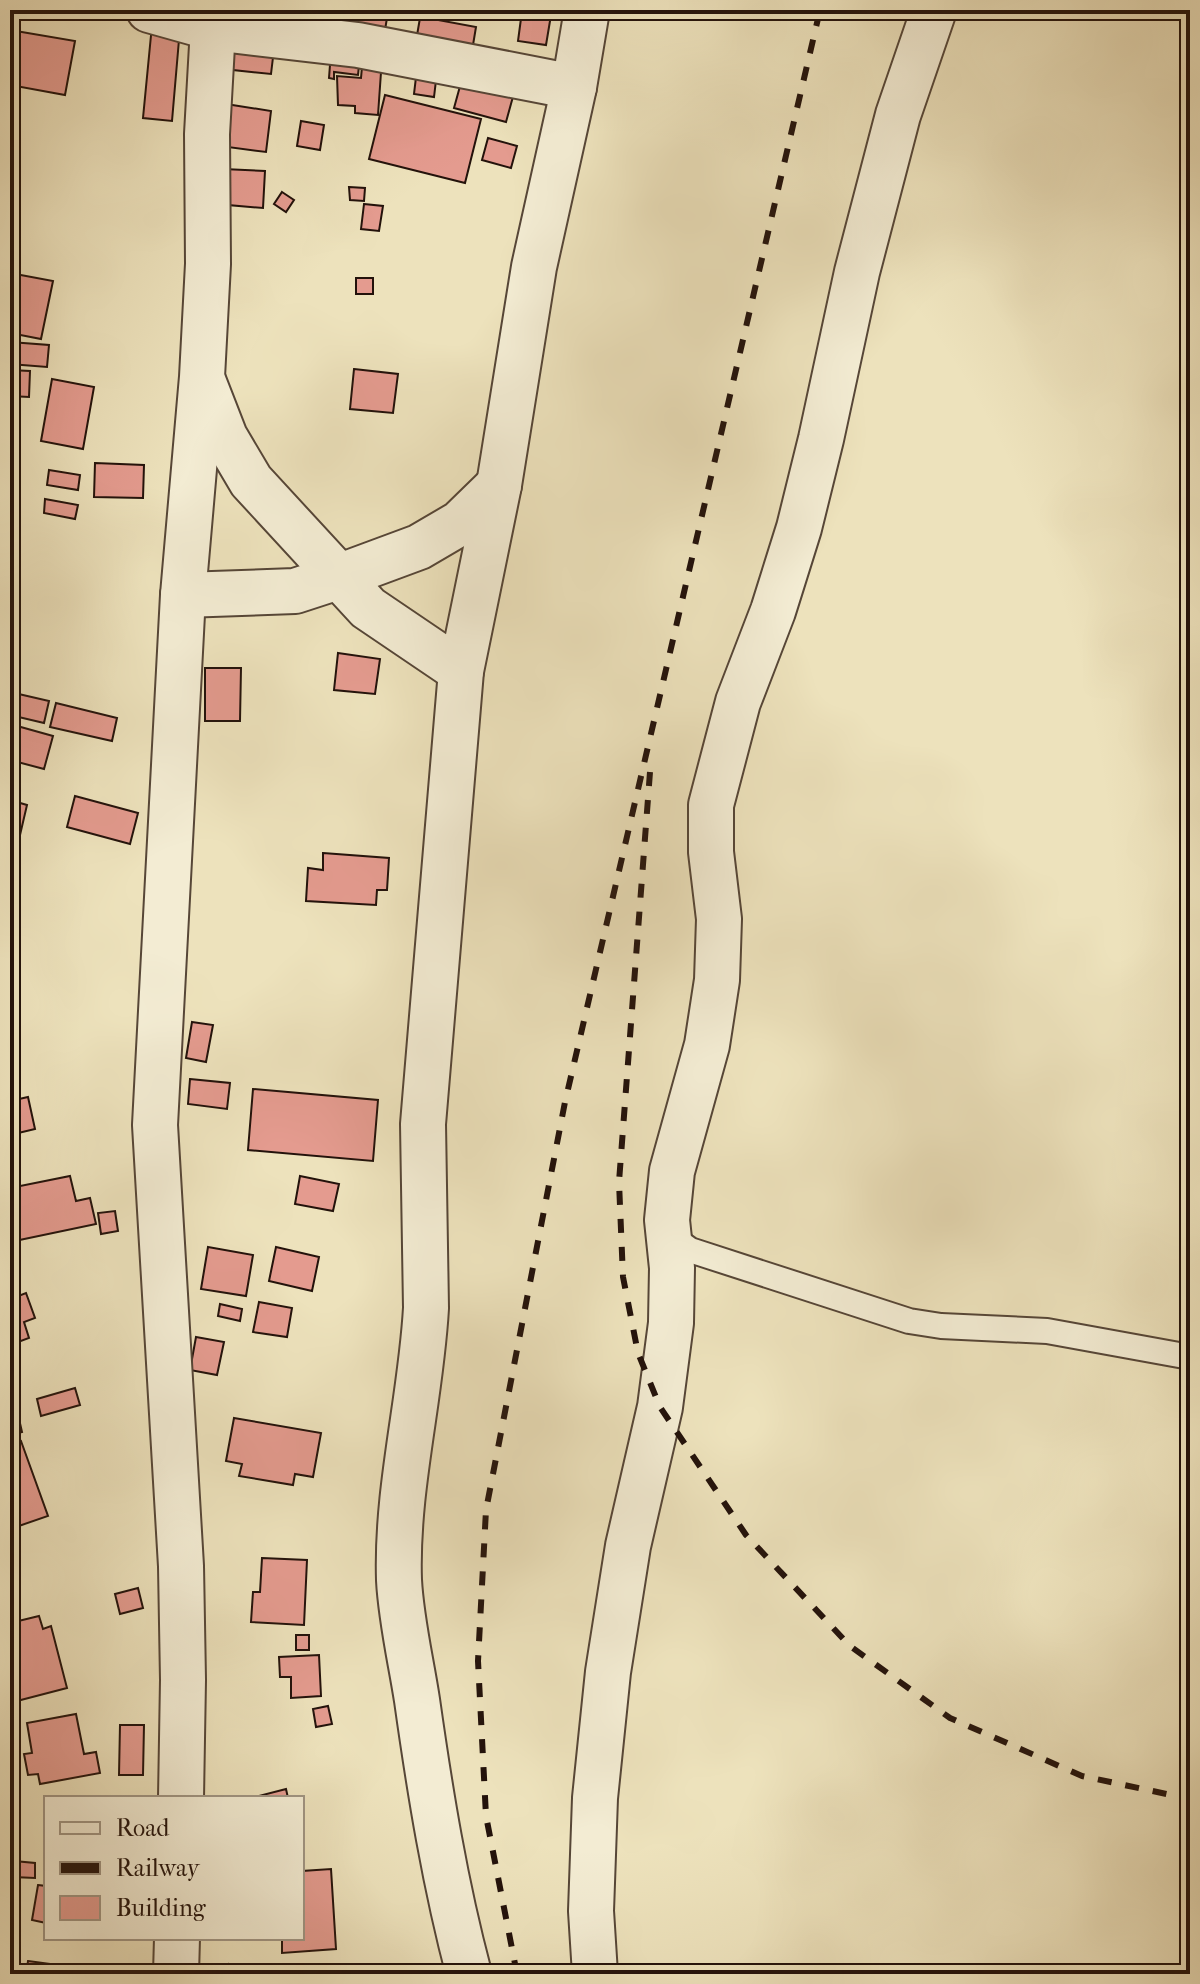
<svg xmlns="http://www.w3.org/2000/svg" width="1200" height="1984" font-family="'IM FELL French Canon',serif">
<rect width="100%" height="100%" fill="#ede2bc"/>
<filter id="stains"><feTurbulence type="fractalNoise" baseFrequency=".0025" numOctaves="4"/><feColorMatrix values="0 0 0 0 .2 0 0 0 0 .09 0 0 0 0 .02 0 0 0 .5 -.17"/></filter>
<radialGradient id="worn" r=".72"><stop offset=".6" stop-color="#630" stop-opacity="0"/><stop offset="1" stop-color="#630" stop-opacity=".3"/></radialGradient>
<g fill="#e49b8f" stroke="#23120b" stroke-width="2">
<path d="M351,10H440L438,20L476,27L472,51L416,41L420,18L388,12L384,36L348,31Z"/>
<path d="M522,11L551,15L546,45L518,41Z"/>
<path d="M152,25L180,28L172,121L143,118Z"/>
<path d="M10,30L75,41L65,95L10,85Z"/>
<path d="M227,44L274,49L271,74L224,69Z"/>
<path d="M331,52L360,55L358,75L334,72V79L329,78Z"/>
<path d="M363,56L382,58L378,115L355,113V106L338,105L337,76L361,78Z"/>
<path d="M417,69L437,72L434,97L414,94Z"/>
<path d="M462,79L514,93L506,122L454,108Z"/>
<path d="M385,95L481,119L465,183L369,159Z"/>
<path d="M226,104L271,111L266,152L220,146Z"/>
<path d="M301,121L324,125L320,150L297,146Z"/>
<path d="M488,138L517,146L511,168L482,160Z"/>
<path d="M223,169L265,171L263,208L228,205Z"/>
<path d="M349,187L365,188L364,201L350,200Z"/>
<path d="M282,192L294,200L286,212L274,204Z"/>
<path d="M364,204L383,206L379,231L361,229Z"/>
<path d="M10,273L53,281L41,339L10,333Z"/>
<rect x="356" y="278" width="17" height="16"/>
<path d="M10,342L49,345L47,367L10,364Z"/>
<path d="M354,369L398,374L393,413L350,409Z"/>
<path d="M10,370L30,371L29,397L10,396Z"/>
<path d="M52,379L94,387L83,449L41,441Z"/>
<path d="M95,463L144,465L143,498L94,497Z"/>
<path d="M49,470L80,475L78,490L47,485Z"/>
<path d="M45,499L78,505L75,519L44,513Z"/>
<path d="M338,653L380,659L375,694L334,690Z"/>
<path d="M205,668H241L240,721H205Z"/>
<path d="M10,692L49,701L44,723L10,715Z"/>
<path d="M56,703L117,718L112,741L50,727Z"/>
<path d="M10,724L53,736L44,769L10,760Z"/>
<path d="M75,796L138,813L130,844L67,827Z"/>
<path d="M10,800L27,805L17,848L10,847Z"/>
<path d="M323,853L389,858L387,890H377L376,905L306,901L308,868L323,870Z"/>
<path d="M192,1022L213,1025L206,1062L186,1058Z"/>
<path d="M190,1079L230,1083L227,1109L188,1104Z"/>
<path d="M253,1089L378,1100L373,1161L248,1150Z"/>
<path d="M28,1097L35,1129L10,1135V1101Z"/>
<path d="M70,1176L76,1201L90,1198L96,1224L10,1242V1188Z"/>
<path d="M300,1176L339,1184L333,1211L295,1204Z"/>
<path d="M115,1211L118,1231L101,1234L98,1213Z"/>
<path d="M208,1247L253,1255L246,1296L201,1289Z"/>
<path d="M276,1247L319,1257L312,1291L269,1281Z"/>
<path d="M10,1280L16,1297L26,1293L35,1318L24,1322L29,1338L10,1345Z"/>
<path d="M259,1302L292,1308L287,1337L253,1332Z"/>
<path d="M220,1304L242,1309L240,1321L218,1316Z"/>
<path d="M196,1337L224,1342L217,1375L190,1370Z"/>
<path d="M75,1388L80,1405L41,1416L37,1399Z"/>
<path d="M14,1397L22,1432L10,1435V1398Z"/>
<path d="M234,1418L321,1433L313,1477L295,1474L293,1485L239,1476L242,1464L226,1461Z"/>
<path d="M21,1441L48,1516L10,1529V1445Z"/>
<path d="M262,1558L307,1560L304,1625L251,1622L253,1592H260Z"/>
<path d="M138,1588L143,1608L120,1614L115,1594Z"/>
<path d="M39,1616L43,1629L51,1626L67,1688L17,1701L10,1672V1623Z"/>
<rect x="296" y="1635" width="13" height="15"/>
<path d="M319,1655L321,1696L291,1698V1677H280L279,1657Z"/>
<path d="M328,1706L332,1724L316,1727L313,1709Z"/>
<path d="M76,1714L84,1754L96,1752L100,1773L40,1784L38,1774L28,1775L24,1754L32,1753L27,1723Z"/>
<path d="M120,1725H144L143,1775H119Z"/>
<path d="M286,1789L288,1798H251Z"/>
<path d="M14,1861L35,1863V1878L13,1877Z"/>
<path d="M331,1869L336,1949L282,1953V1938H302V1871Z"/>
<path d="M38,1885L46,1886V1923L32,1920Z"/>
<path d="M28,1961L51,1964L50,1974H26Z"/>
<path d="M229,1964L265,1973V1974H226Z"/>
</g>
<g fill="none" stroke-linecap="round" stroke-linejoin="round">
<g stroke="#564637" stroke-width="28">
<path id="service" d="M671,1229L676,1240L690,1250L909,1321L941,1326L1047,1331L1190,1357"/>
</g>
<g stroke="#564637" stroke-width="48">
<g id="minor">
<path d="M149,10L213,28L358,45L574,87"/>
<path d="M204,383L225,437L251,481L368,608L461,671"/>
<path d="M183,595L295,591L338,577L419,547L460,523L499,485"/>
<path d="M181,1798L183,1680L181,1566L155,1125L183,595L202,377L208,264L207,134L214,10"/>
<path d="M176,1974L177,1938"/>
<path d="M469,1974C445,1884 430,1792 417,1700C411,1661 401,1620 399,1580C396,1488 421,1399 426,1308L423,1124L461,671L499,485L534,267L574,87L587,10"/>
<path d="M595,1974L591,1911L595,1798L608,1672L628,1546L660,1407L671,1323L672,1268L667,1220L672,1171L707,1045L717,980L719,919L711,852V805L738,702L773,611L799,528L821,439L857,272L898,115L934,10"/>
</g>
</g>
<use href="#service" stroke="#f3ecd3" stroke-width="24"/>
<use href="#minor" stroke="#f3ecd3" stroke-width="44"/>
<g stroke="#23120b" stroke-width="6" stroke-dasharray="14 14" stroke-linecap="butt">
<path d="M650,772L619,1182L623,1277L638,1353L660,1407L746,1535L850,1646L950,1718L1082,1776L1176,1796L1190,1797"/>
<path d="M517,1974L486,1816L478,1661L486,1510L565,1102L820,10"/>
</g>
</g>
<rect width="1200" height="1984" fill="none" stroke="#ede2bc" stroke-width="40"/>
<rect x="12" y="12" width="1176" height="1960" fill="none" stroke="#23120b" stroke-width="4"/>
<rect x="20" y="20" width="1160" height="1944" fill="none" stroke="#23120b" stroke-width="2"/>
<rect x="44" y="1796" width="260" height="144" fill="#f3ecd3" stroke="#a09583" stroke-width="2"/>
<rect x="60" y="1822" width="40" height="12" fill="#f3ecd3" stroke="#a09583" stroke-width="2"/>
<text x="116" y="1836" font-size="24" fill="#23120b">Road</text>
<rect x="60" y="1862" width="40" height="12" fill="#23120b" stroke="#a09583" stroke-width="2"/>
<text x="116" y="1876" font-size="24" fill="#23120b">Railway</text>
<rect x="60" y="1896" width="40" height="24" fill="#e49b8f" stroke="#a09583" stroke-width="2"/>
<text x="116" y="1916" font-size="24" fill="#23120b">Building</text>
<rect width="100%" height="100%" filter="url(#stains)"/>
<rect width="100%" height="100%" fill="url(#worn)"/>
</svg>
